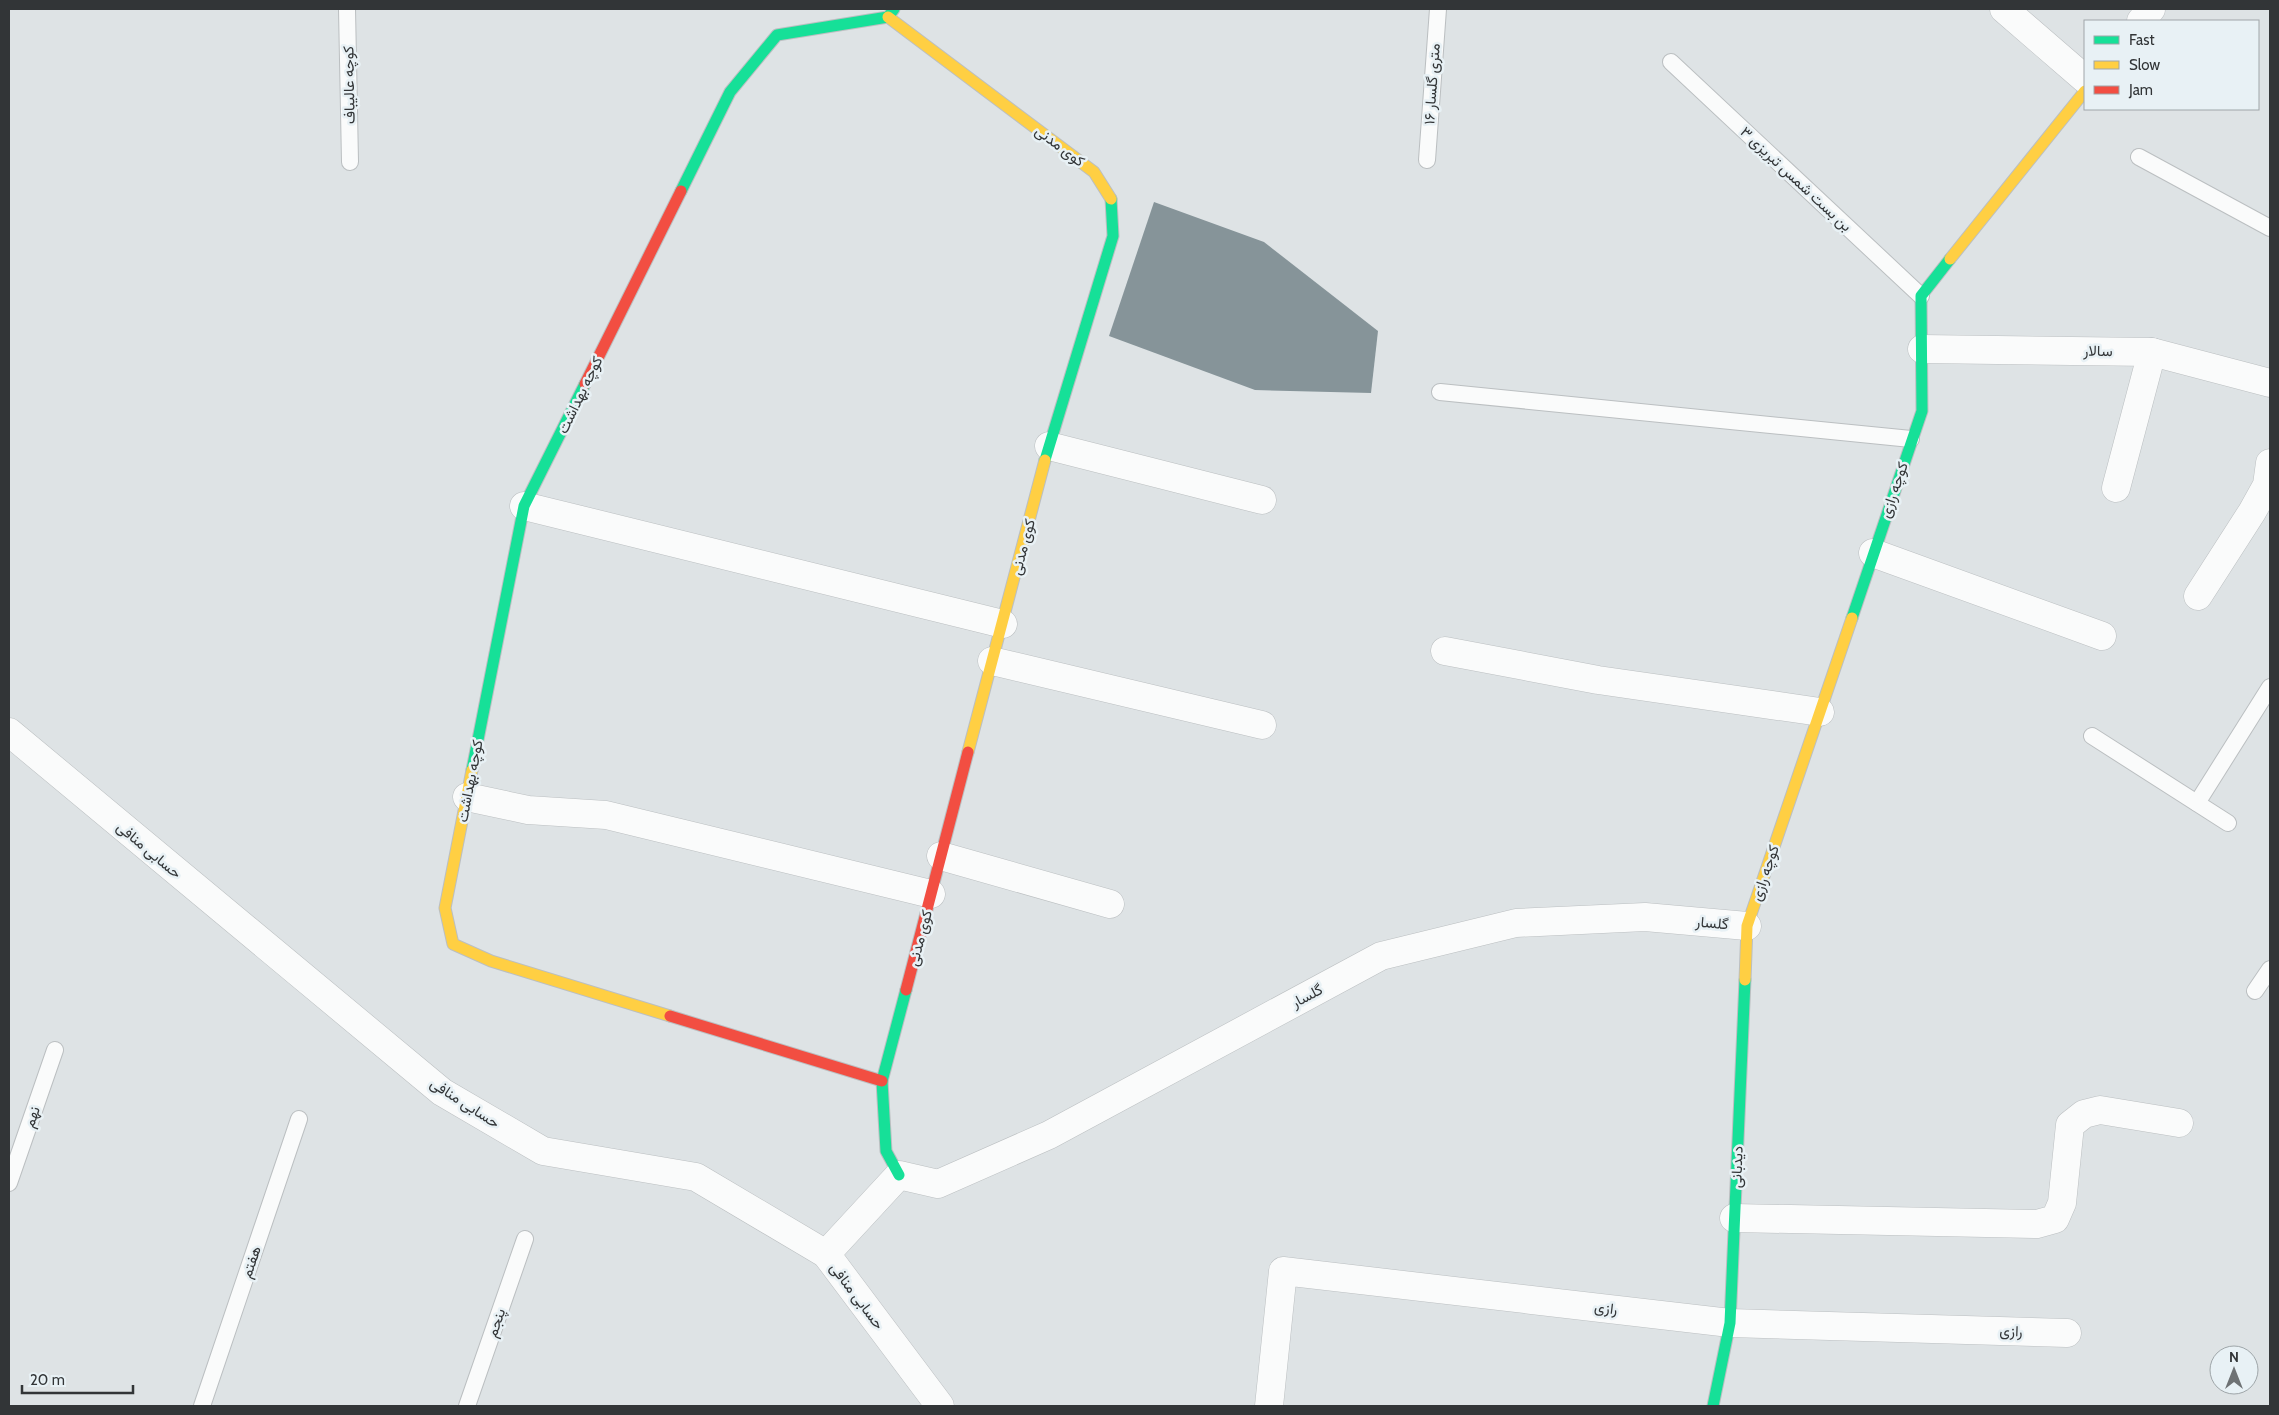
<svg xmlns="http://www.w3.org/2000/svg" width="2279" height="1415" font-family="Cabin,Vazirmatn,sans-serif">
<rect width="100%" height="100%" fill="#dee3e5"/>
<path fill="#869499" d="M1154,202L1264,242L1378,331L1371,393L1255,390L1109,336Z"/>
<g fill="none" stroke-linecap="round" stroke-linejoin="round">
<g stroke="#bbbfc1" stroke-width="18">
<g id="lane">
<path d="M347,9L350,162"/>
<path d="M1671,62L1921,296"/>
<path d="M2139,157L2270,228"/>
<path d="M1427,160L1438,9"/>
<path d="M1440,392L1911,439"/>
<path d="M2092,736L2228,823"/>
<path d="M2197,803L2270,687"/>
<path d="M2255,991L2270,969"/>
<path d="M9,1183L55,1050"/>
<path d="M202,1406L299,1119"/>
<path d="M467,1406L525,1239"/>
</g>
</g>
<g stroke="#bbbfc1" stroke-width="29">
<g id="street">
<path d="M2004,9L2085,79"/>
<path d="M2141,21L2151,9"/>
<path d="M1922,349L2152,352L2270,383"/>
<path d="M1049,446L1262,500"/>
<path d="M2116,488L2152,352"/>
<path d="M524,506L1003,624"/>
<path d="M1873,553L2102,636"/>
<path d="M2198,596L2252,512L2267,485L2270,463"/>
<path d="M1445,651L1598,680L1820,712"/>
<path d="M992,661L1262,725"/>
<path d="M9,732L442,1092L543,1151L696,1177L826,1254L940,1406"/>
<path d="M467,797L528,810L606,815L931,894"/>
<path d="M941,856L1110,904"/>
<path d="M1734,1218L2037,1224L2055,1219L2062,1203L2070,1125L2084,1114L2100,1110L2179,1123"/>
<path d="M826,1254L899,1175L938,1184L1049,1135L1381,956L1516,923L1645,917L1747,926"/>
<path d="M1269,1406L1283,1271L1730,1323L2067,1333"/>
</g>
</g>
<g stroke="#bbbfc1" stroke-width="13">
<g id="fast">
<path d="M681,191L730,92L777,35L888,17L894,9"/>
<path d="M1045,460L1113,236L1111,199"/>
<path d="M1852,618L1922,411L1921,296L1950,259"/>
<path d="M472,770L524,506L585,384"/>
<path d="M899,1175L886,1151L882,1081L906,990"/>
<path d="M1713,1406L1730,1323L1745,980"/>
</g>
</g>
<g stroke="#bbbfc1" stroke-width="13">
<g id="slow">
<path d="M888,17L1094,172L1111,199"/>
<path d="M1950,259L2085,91"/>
<path d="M968,752L1045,460"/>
<path d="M472,770L445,908L453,944L491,961L670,1016"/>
<path d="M1745,980L1747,926L1852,618"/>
</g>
</g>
<g stroke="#bbbfc1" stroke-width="13">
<g id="jam">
<path d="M585,384L681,191"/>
<path d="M906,990L968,752"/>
<path d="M670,1016L882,1081"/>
</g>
</g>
<use href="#lane" stroke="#fafbfb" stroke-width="16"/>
<use href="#street" stroke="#fafbfb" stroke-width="28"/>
<use href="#fast" stroke="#16e098" stroke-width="11"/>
<use href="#slow" stroke="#ffcf43" stroke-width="11"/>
<use href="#jam" stroke="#f24e42" stroke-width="11"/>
</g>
<g text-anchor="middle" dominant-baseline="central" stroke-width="5" stroke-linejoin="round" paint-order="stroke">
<g font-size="15" fill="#323537" stroke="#e8f1f5">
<text transform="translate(1432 84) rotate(-86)">۱۶ متری گلسار</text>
<text transform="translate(349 85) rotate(-91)">کوچه عالیباف</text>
<text transform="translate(1060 146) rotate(37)">کوی مدنی</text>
<text transform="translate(1796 179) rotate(43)">بن بست شمس تبریزی ۳</text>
<text transform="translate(2098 351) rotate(1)">سالار</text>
<text transform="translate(580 395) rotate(-64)">کوچه بهداشت</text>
<text transform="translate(1894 490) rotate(-71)">کوچه رازی</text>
<text transform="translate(1023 547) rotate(-75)">کوی مدنی</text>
<text transform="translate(470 781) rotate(-79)">کوچه بهداشت</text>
<text transform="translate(149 850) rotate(40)">حسابی منافی</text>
<text transform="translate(1765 873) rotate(-71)">کوچه رازی</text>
<text transform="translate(1712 923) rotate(5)">گلسار</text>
<text transform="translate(920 938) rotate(-75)">کوی مدنی</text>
<text transform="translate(1307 996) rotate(-28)">گلسار</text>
<text transform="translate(465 1103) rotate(33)">حسابی منافی</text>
<text transform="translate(32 1117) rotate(-71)">نهم</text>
<text transform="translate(1737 1167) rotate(-88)">دیدبانی</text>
<text transform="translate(251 1262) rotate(-71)">هفتم</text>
<text transform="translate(857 1296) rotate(53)">حسابی منافی</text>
<text transform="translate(1606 1308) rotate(7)">رازی</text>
<text transform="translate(496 1323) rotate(-71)">پنجم</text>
<text transform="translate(2011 1331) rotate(2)">رازی</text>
</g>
</g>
<rect width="2279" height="1415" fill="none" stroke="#323537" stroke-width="20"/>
<rect x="2084" y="20" width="175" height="90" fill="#e8f1f5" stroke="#9fa6a9"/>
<rect x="2094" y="36" width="25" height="8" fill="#16e098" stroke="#9fa6a9"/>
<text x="2129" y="45" font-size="15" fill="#323537">Fast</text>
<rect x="2094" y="61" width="25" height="8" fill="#ffcf43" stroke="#9fa6a9"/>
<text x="2129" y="70" font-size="15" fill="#323537">Slow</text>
<rect x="2094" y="86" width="25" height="8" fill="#f24e42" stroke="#9fa6a9"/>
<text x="2129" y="95" font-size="15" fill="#323537">Jam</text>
<g transform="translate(2234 1370)"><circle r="24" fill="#e8f1f5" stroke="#9fa6a9"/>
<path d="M0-4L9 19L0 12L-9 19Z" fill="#6e7274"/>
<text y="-8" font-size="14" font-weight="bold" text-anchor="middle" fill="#323537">N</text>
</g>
<path d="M22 1385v8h111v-8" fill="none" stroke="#323537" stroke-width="2.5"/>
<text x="30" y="1385" font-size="15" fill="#323537" stroke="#e8f1f5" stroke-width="4" paint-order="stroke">20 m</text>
</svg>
